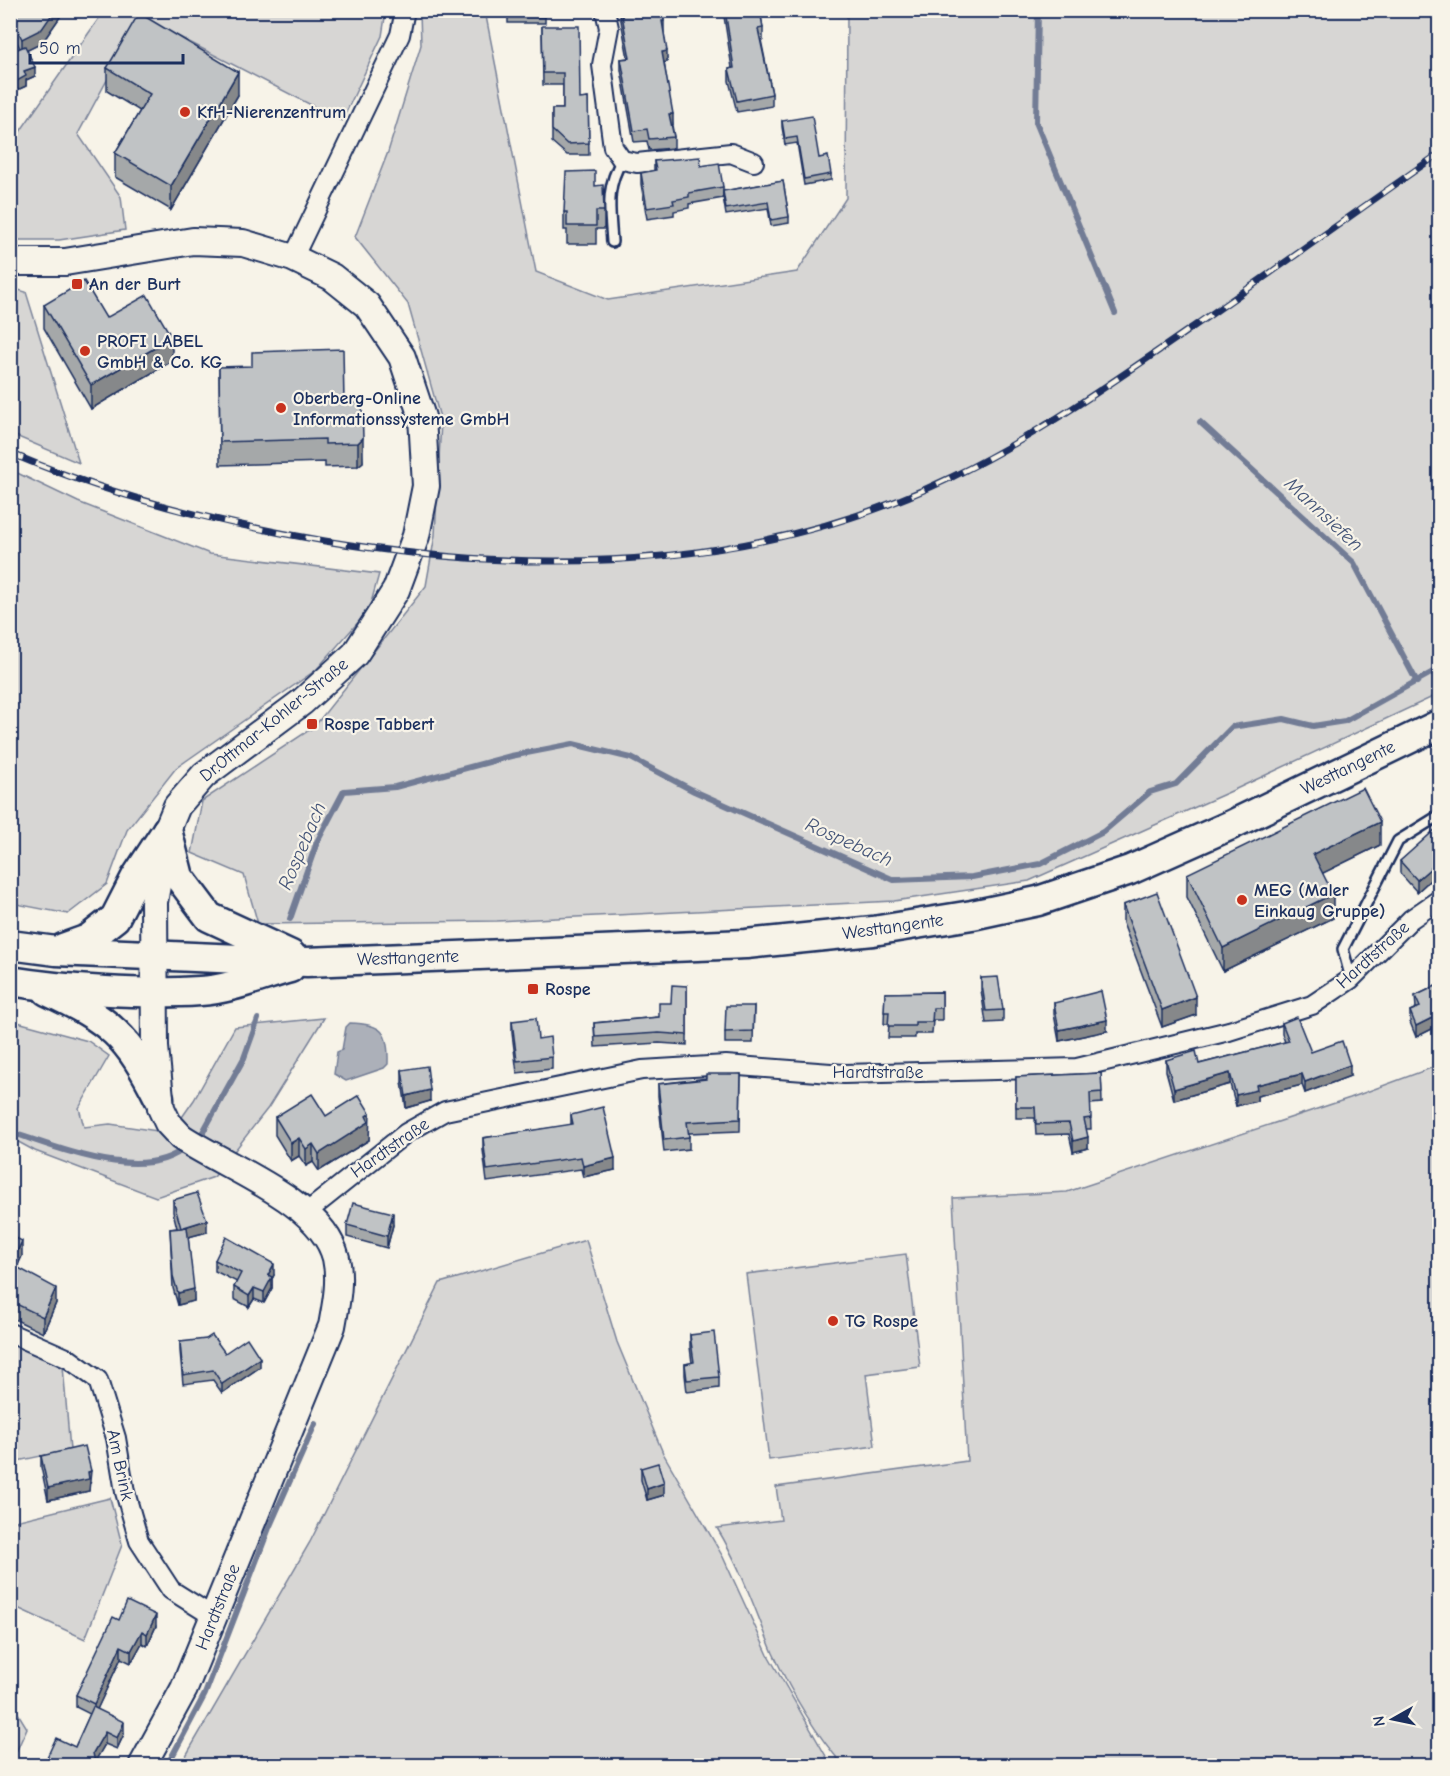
<svg xmlns="http://www.w3.org/2000/svg" width="1450" height="1776" font-family="'Comic Neue',sans-serif">
<rect width="100%" height="100%" fill="#f7f3e8"/>
<filter id="ink" filterUnits="userSpaceOnUse"><feTurbulence type="fractalNoise" baseFrequency=".0167" numOctaves="2"/><feDisplacementMap in="SourceGraphic" scale="12" xChannelSelector="R" yChannelSelector="G"/><feConvolveMatrix kernelMatrix="1 2 1 2 8 2 1 2 1" color-interpolation-filters="sRGB"/></filter>
<g filter="url(#ink)">
<g fill="#d7d6d4" stroke="#798299" stroke-width="1.5">
<path d="M104,11H386L382,36L342,121L141,17L78,134L121,197L125,230L59,240H11L10,146Z"/>
<path d="M420,11H485L536,272L608,300L797,272L846,198L847,11H1439V694L1236,789L1029,881L894,901L497,921L258,924L244,875L192,853L202,801L314,727L426,586L435,535L441,421L408,304L355,237L388,152L421,45Z"/>
<path d="M11,288L26,292L79,463L11,434Z"/>
<path d="M11,470L78,502L210,554L379,574L369,610L316,670L176,768L127,830L107,884L68,914L11,903Z"/>
<path d="M324,1018L268,1108L214,1177L156,1197L35,1151L11,1138L10,1020L88,1041L109,1056L79,1108L84,1127L110,1124L171,1133L194,1100L235,1027Z"/>
<path d="M1439,1065V1765H843C815,1733 791,1692 773,1653C755,1610 741,1567 717,1528L781,1520L776,1487L967,1461L953,1198L1067,1192L1350,1098Z"/>
<path d="M586,1240L617,1342L663,1453L723,1557L768,1655L831,1765L180,1766L310,1542L440,1283Z"/>
<path d="M906,1254L920,1367L866,1374L875,1446L769,1460L746,1274Z"/>
<path d="M11,1343L63,1366L70,1450L17,1461L11,1514Z"/>
<path d="M110,1498L122,1545L85,1639L11,1605V1522Z"/>
<path d="M11,1702L27,1728L11,1763Z"/>
</g>
<path fill="#acb0b9" stroke="#727c95" stroke-width="1.5" d="M350,1023C382,1024 389,1031 388,1064L384,1068L346,1081L334,1074L337,1052L342,1050L346,1027Z"/>
<g fill="none" stroke-linecap="round" stroke-linejoin="round">
<g stroke="#727c95" stroke-width="6">
<path d="M1038,10L1036,122L1115,313"/>
<path d="M1200,422L1354,563L1417,682"/>
<path d="M290,919L317,842L344,791L395,787L511,756L573,744L631,758L694,791L894,880L972,877L1040,864L1103,832L1150,792L1176,784L1232,727L1284,719L1313,726L1345,721L1440,668"/>
<path d="M10,1132C58,1147 144,1185 187,1146"/>
<path d="M195,1139L203,1132L244,1058L258,1019"/>
<path d="M167,1766L205,1694L269,1528L315,1424"/>
</g>
<g stroke="#1b2f5e" stroke-width="14">
<g id="lane">
<path d="M612,242C610,210 605,188 622,160"/>
<path d="M1351,979L1343,949L1398,841L1440,815"/>
</g>
</g>
<g stroke="#1b2f5e" stroke-width="22">
<g id="street">
<path d="M605,10L609,28L602,65L613,147L622,160L637,163L731,153L754,162"/>
<path d="M293,258L400,35L405,10"/>
<path d="M307,1212L406,1133L445,1111L642,1070L726,1065L844,1074L1077,1068L1229,1031L1312,1005L1351,979L1411,919L1440,899"/>
<path d="M10,1333L69,1359L98,1380L116,1438L125,1492L139,1541L171,1590L214,1617"/>
</g>
</g>
<g stroke="#1b2f5e" stroke-width="30">
<path id="secondary" d="M10,262H65L193,241L243,243L293,258L332,277L367,305L402,357L422,417L426,486L416,536L396,590L355,654L302,702L204,775L177,806L167,830L154,902L155,1047L161,1108L168,1123L181,1137C227,1168 322,1201 336,1258C341,1281 336,1304 332,1326L184,1689L142,1766"/>
</g>
<g stroke="#1b2f5e" stroke-width="33">
<g id="primary">
<path d="M167,830L179,877L209,917L291,955"/>
<path d="M10,945L56,951L307,962L746,944L873,931L972,915L1038,901L1130,870L1231,825L1440,724"/>
<path d="M63,948L88,939L115,918L136,877L167,830"/>
<path d="M10,981C66,990 145,995 200,991C231,989 261,976 290,968"/>
<path d="M47,991C110,1020 128,1036 159,1098"/>
</g>
</g>
<use href="#lane" stroke="#f7f3e8" stroke-width="9"/>
<use href="#street" stroke="#f7f3e8" stroke-width="18"/>
<use href="#secondary" stroke="#f7f3e8" stroke-width="26"/>
<use href="#primary" stroke="#f7f3e8" stroke-width="28"/>
<g stroke="#1b2f5e" stroke-width="7">
<path id="rail" d="M10,453C111,496 217,523 325,541C536,576 756,572 952,477C1034,437 1109,385 1184,333C1270,274 1354,213 1440,153"/>
</g>
<use href="#rail" stroke="#f7f3e8" stroke-width="4.5" stroke-dasharray="14" stroke-linecap="butt"/>
</g>
<g fill="#a5a8a9" stroke="#1b2f5e" stroke-width="1.5">
<path d="M60,10V17L42,43L27,50L35,76L26,80V86L15,91V97L11,99L10,107V52L20,48L10,29V12Z"/>
<rect x="508" y="10" width="37" height="13"/>
<path d="M619,10H663L664,21V32L667,62H664L673,125H672L674,137V148L649,150L647,141L634,142L621,70V59L628,58Z"/>
<path d="M723,10H760L763,28V40H761L772,94V106L737,112L729,81V69L732,68Z"/>
<path d="M542,26L580,99L588,98L589,155H567L552,142V109H563V85H543Z"/>
<path d="M107,68L238,95L171,210L115,177V153L140,111L107,91Z"/>
<path d="M782,121L819,158L831,174V180L804,185L797,143L785,145L782,127Z"/>
<path d="M654,161L701,166L723,187V198L689,204V208L674,211V215L647,219L641,184V173L654,171Z"/>
<path d="M783,181L789,217V223L771,226L768,208L726,215L723,197V191Z"/>
<path d="M595,186L604,211V229H596V244H567V230H564V212Z"/>
<path d="M44,305L106,318L172,361L91,409L44,328Z"/>
<path d="M219,367L344,403H358L363,462L358,466L325,467V462L220,465Z"/>
<path d="M1440,828V871L1417,892L1400,873V861Z"/>
<path d="M1380,845L1322,873L1333,918L1223,971L1187,897V874Z"/>
<path d="M1123,905L1196,1015L1162,1027L1123,923Z"/>
<path d="M981,978L1003,1010V1022L986,1023L981,990Z"/>
<path d="M1440,984V1025L1416,1037L1410,1022V1011L1416,1008L1415,996Z"/>
<path d="M687,986V1045L659,1043L595,1047L594,1023L659,1017Z"/>
<path d="M942,992V1020H933L932,1034H915V1038H888L889,1024H884L885,993Z"/>
<path d="M1054,1003L1107,1031L1059,1041L1054,1014Z"/>
<path d="M754,1006L753,1043H725V1032Z"/>
<path d="M512,1021L538,1039L552,1057V1069L517,1073L512,1033Z"/>
<path d="M1282,1023L1311,1052L1350,1076L1305,1093L1302,1085L1257,1096V1101L1236,1106L1230,1084L1174,1100L1166,1071V1060L1199,1064L1285,1042L1282,1034Z"/>
<path d="M402,1070L430,1101L406,1108L402,1082Z"/>
<path d="M1101,1073L1102,1103L1090,1104L1091,1129H1086L1088,1148L1073,1152L1069,1134L1036,1135L1035,1118H1016V1077Z"/>
<path d="M741,1074L740,1131L689,1133V1149L664,1152L658,1096V1084Z"/>
<path d="M571,1115L615,1170L583,1177L581,1169L487,1182L483,1150V1138L571,1125Z"/>
<path d="M275,1117L370,1131H369V1140L319,1171L313,1162L306,1166L299,1156L291,1161L275,1135Z"/>
<path d="M173,1200L207,1232L188,1237L194,1301L178,1305L173,1288L170,1229L177,1228L173,1212Z"/>
<path d="M347,1225H393L387,1248L347,1237Z"/>
<path d="M10,1235L22,1256L17,1267L56,1303L43,1333L12,1318V1315H10Z"/>
<path d="M215,1260L274,1275L272,1279V1288L264,1303L254,1299L249,1307L234,1299V1287L237,1282L215,1271Z"/>
<path d="M690,1335L719,1377V1388L687,1392L685,1375V1364L692,1363L690,1347Z"/>
<path d="M180,1342L225,1353L260,1367L222,1393L213,1380L183,1384L180,1351Z"/>
<path d="M41,1456L91,1483H89V1491L48,1500L41,1467Z"/>
<path d="M641,1468L664,1495L647,1500L641,1480Z"/>
<path d="M119,1620L156,1626L147,1646L142,1643L131,1663L121,1658L97,1709L124,1734L117,1749L105,1744L95,1761V1766L75,1747L90,1714L76,1707V1695Z"/>
</g>
<g fill="#86888a" stroke="#1b2f5e" stroke-width="1.5">
<path d="M55,10H60V17L42,43L22,53V39Z"/>
<path d="M667,51V62L662,63V52Z"/>
<path d="M35,67V76L26,80V86L15,91V97L11,99L10,107V89L13,83L24,71Z"/>
<path d="M238,72V95L171,210V186Z"/>
<path d="M669,114H673V125L669,126Z"/>
<path d="M172,338V361L91,409V385Z"/>
<path d="M363,438V462L358,466V443Z"/>
<path d="M1380,822V845L1313,878V854Z"/>
<path d="M1440,860V871L1417,892V880Z"/>
<path d="M1333,894V918L1223,971V948Z"/>
<path d="M1196,997V1015L1162,1027V1010Z"/>
<path d="M1440,1014V1025L1416,1037V1026Z"/>
<path d="M1107,1020V1031L1059,1041V1030Z"/>
<path d="M1350,1065V1076L1305,1093V1082Z"/>
<path d="M1230,1073V1084L1174,1100V1089Z"/>
<path d="M1302,1074V1085L1257,1096V1101L1236,1106V1095L1256,1085Z"/>
<path d="M430,1090V1101L406,1108V1096Z"/>
<path d="M370,1113L369,1140L319,1171V1154Z"/>
<path d="M1088,1137V1148L1073,1152V1141Z"/>
<path d="M299,1138V1156L291,1161V1143Z"/>
<path d="M313,1144V1162L306,1166V1149Z"/>
<path d="M615,1158V1170L583,1177V1166Z"/>
<path d="M393,1213V1225L387,1248V1236Z"/>
<path d="M207,1220V1232L181,1239V1228Z"/>
<path d="M22,1241V1256L11,1279V1264Z"/>
<path d="M274,1264V1275L272,1279V1288L264,1303V1292L268,1275Z"/>
<path d="M56,1288V1303L43,1333V1317Z"/>
<path d="M254,1288V1299L249,1307V1296Z"/>
<path d="M194,1289V1301L178,1305V1293Z"/>
<path d="M260,1358V1367L222,1393V1384Z"/>
<path d="M91,1471L89,1491L48,1500V1488Z"/>
<path d="M664,1483V1495L647,1500V1489Z"/>
<path d="M156,1615V1626L147,1646V1634Z"/>
<path d="M142,1631V1643L131,1663V1651Z"/>
<path d="M121,1646V1658L94,1716V1704Z"/>
<path d="M124,1722V1734L117,1749V1738Z"/>
<path d="M105,1732V1744L93,1765V1753Z"/>
</g>
<g fill="#c0c3c5" stroke="#1b2f5e" stroke-width="1.5">
<path d="M11,10H55L42,29L22,39L10,15Z"/>
<rect x="508" y="10" width="37" height="7"/>
<path d="M621,10H663L664,21H662L667,51L662,52L673,114H669L674,137L649,139L647,129L634,131L621,59L630,58Z"/>
<path d="M725,10H760L763,28L758,29L772,94L737,101L729,69L734,68Z"/>
<path d="M139,13L238,72L171,186L115,153L150,94L107,68Z"/>
<path d="M542,26H579L580,99L588,98L589,143L567,144L552,130V109H563V73H543Z"/>
<path d="M25,46L35,67L24,71L26,76L13,83L15,87L10,89V52Z"/>
<path d="M812,116L819,158L828,156L831,174L804,179L797,137L785,139L782,121Z"/>
<path d="M700,157L701,166L719,163L723,187L689,193V197L673,200L674,204L647,208L641,173L656,170L654,161Z"/>
<path d="M595,171V186L603,185L604,211H596V226H567V212H564L566,172Z"/>
<path d="M783,181L789,217L771,220L768,202L726,209L723,191Z"/>
<path d="M84,281L106,318L147,295L172,338L91,385L44,305Z"/>
<path d="M343,349L344,403H358L362,407L363,438L358,443L325,444V439L220,442L219,367L252,366V352Z"/>
<path d="M1363,788L1380,822L1313,854L1333,894L1223,948L1187,874Z"/>
<path d="M1438,827L1440,828V860L1417,880L1400,861Z"/>
<path d="M1157,892L1196,997L1162,1010L1123,905Z"/>
<path d="M998,977L1003,1010L986,1011L981,978Z"/>
<path d="M1440,984V1014L1416,1026L1410,1011L1420,1007L1415,996Z"/>
<path d="M672,985L687,986V1035L659,1033L595,1037L594,1023L659,1017V1003H671Z"/>
<path d="M1101,991L1107,1020L1059,1030L1054,1003Z"/>
<path d="M942,992V1008H933L932,1022H915V1026H888L889,1012H884L885,993Z"/>
<path d="M726,1006H754L753,1031L725,1032Z"/>
<path d="M1297,1017L1311,1052L1342,1041L1350,1065L1305,1082L1302,1074L1256,1085L1257,1090L1236,1095L1230,1073L1174,1089L1166,1060L1196,1051L1199,1064L1289,1041L1282,1023Z"/>
<path d="M536,1018L538,1039L550,1037L552,1057L517,1061L512,1021Z"/>
<path d="M427,1066L430,1090L406,1096L402,1070Z"/>
<path d="M1101,1073L1102,1092L1090,1093L1091,1118L1084,1119L1088,1137L1073,1141L1069,1123L1036,1124L1035,1107H1016V1077Z"/>
<path d="M706,1074H741L740,1119L687,1122L689,1137L664,1140L658,1084L706,1079Z"/>
<path d="M312,1094L326,1116L359,1095L370,1113L366,1116L369,1122L319,1154L313,1144L306,1149L299,1138L291,1143L275,1117Z"/>
<path d="M603,1107L615,1158L583,1166L581,1157L487,1170L483,1138L573,1124L571,1115Z"/>
<path d="M197,1193L207,1220L181,1228L187,1227L194,1289L178,1293L173,1276L170,1229L181,1228L173,1200Z"/>
<path d="M353,1203L393,1213L387,1236L347,1225Z"/>
<path d="M10,1235L22,1241L11,1264L56,1288L43,1317L12,1302L13,1300L10,1299Z"/>
<path d="M226,1237L274,1264L268,1275L272,1277L264,1292L254,1288L249,1296L234,1287L241,1273L215,1260Z"/>
<path d="M714,1332L719,1377L687,1380L685,1364L694,1362L690,1335Z"/>
<path d="M212,1335L225,1353L247,1338L260,1358L222,1384L213,1370L183,1375L180,1342L206,1339Z"/>
<path d="M85,1446L91,1471L88,1472L89,1479L48,1488L41,1456Z"/>
<path d="M658,1463L664,1483L647,1489L641,1468Z"/>
<path d="M127,1601L156,1615L147,1634L142,1631L131,1651L121,1646L94,1704L76,1695L113,1617L119,1620Z"/>
<path d="M93,1707L124,1722L117,1738L105,1732L93,1753L95,1763L94,1766H43L56,1738L75,1747Z"/>
</g>
</g>
<g fill="#c8321e" stroke="#f7f3e8" stroke-width="2">
<circle cx="185" cy="112" r="6"/>
<rect x="71" y="278" width="12" height="12" rx="3"/>
<circle cx="85" cy="351" r="6"/>
<circle cx="281" cy="408" r="6"/>
<rect x="306" y="718" width="12" height="12" rx="3"/>
<circle cx="1242" cy="900" r="6"/>
<rect x="527" y="983" width="12" height="12" rx="3"/>
<circle cx="833" cy="1321" r="6"/>
</g>
<g text-anchor="middle" dominant-baseline="central" stroke-width="4.5" stroke-linejoin="round" paint-order="stroke">
<g font-size="18" font-weight="bold" fill="#1b2f5e" stroke="#f7f3e8" text-anchor="start">
<text x="197" y="112">KfH-Nierenzentrum</text>
<text x="89" y="284">An der Burt</text>
<text x="97" y="341">PROFI LABEL<tspan x="97" dy="21">GmbH &amp; Co. KG</tspan></text>
<text x="293" y="398">Oberberg-Online<tspan x="293" dy="21">Informationssysteme GmbH</tspan></text>
<text x="324" y="724">Rospe Tabbert</text>
<text x="1254" y="890">MEG (Maler<tspan x="1254" dy="21">Einkaug Gruppe)</tspan></text>
<text x="545" y="989">Rospe</text>
<text x="845" y="1321">TG Rospe</text>
</g>
<g font-size="18" fill="#1b2f5e" stroke="#f7f3e8">
<text transform="translate(274 720) rotate(-39)">Dr.Ottmar-Kohler-Straße</text>
<text transform="translate(1348 768) rotate(-26)">Westtangente</text>
<text transform="translate(893 927) rotate(-8)">Westtangente</text>
<text transform="translate(1373 955) rotate(-42)">Hardtstraße</text>
<text transform="translate(408 958) rotate(-2)">Westtangente</text>
<text x="878" y="1072">Hardtstraße</text>
<text transform="translate(390 1148) rotate(-35)">Hardtstraße</text>
<text transform="translate(120 1465) rotate(78)">Am Brink</text>
<text transform="translate(218 1607) rotate(-68)">Hardtstraße</text>
</g>
<g font-size="20" font-style="italic" fill="#465679" stroke="#f7f3e8">
<text transform="translate(1324 514) rotate(43)">Mannsiefen</text>
<text transform="translate(849 842) rotate(24)">Rospebach</text>
<text transform="translate(302 846) rotate(-67)">Rospebach</text>
</g>
</g>
<rect width="1450" height="1776" fill="none" stroke="#f7f3e8" stroke-width="36"/>
<rect x="18" y="18" width="1414" height="1740" fill="none" stroke="#1b2f5e" stroke-width="2" filter="url(#ink)"/>
<g transform="translate(1393 1719) rotate(261)" stroke="#f7f3e8" stroke-width="4.5" paint-order="stroke">
<path d="M0-4.5L10 22L0 15L-10 22Z" fill="#1b2f5e"/>
<text y="-9" font-size="16" font-weight="bold" text-anchor="middle" fill="#1b2f5e">N</text>
</g>
<path d="M30 54v9h153v-9" fill="none" stroke="#1b2f5e" stroke-width="3"/>
<text x="39" y="54" font-size="18" fill="#1b2f5e" stroke="#f7f3e8" stroke-width="4.5" paint-order="stroke">50 m</text>
</svg>
